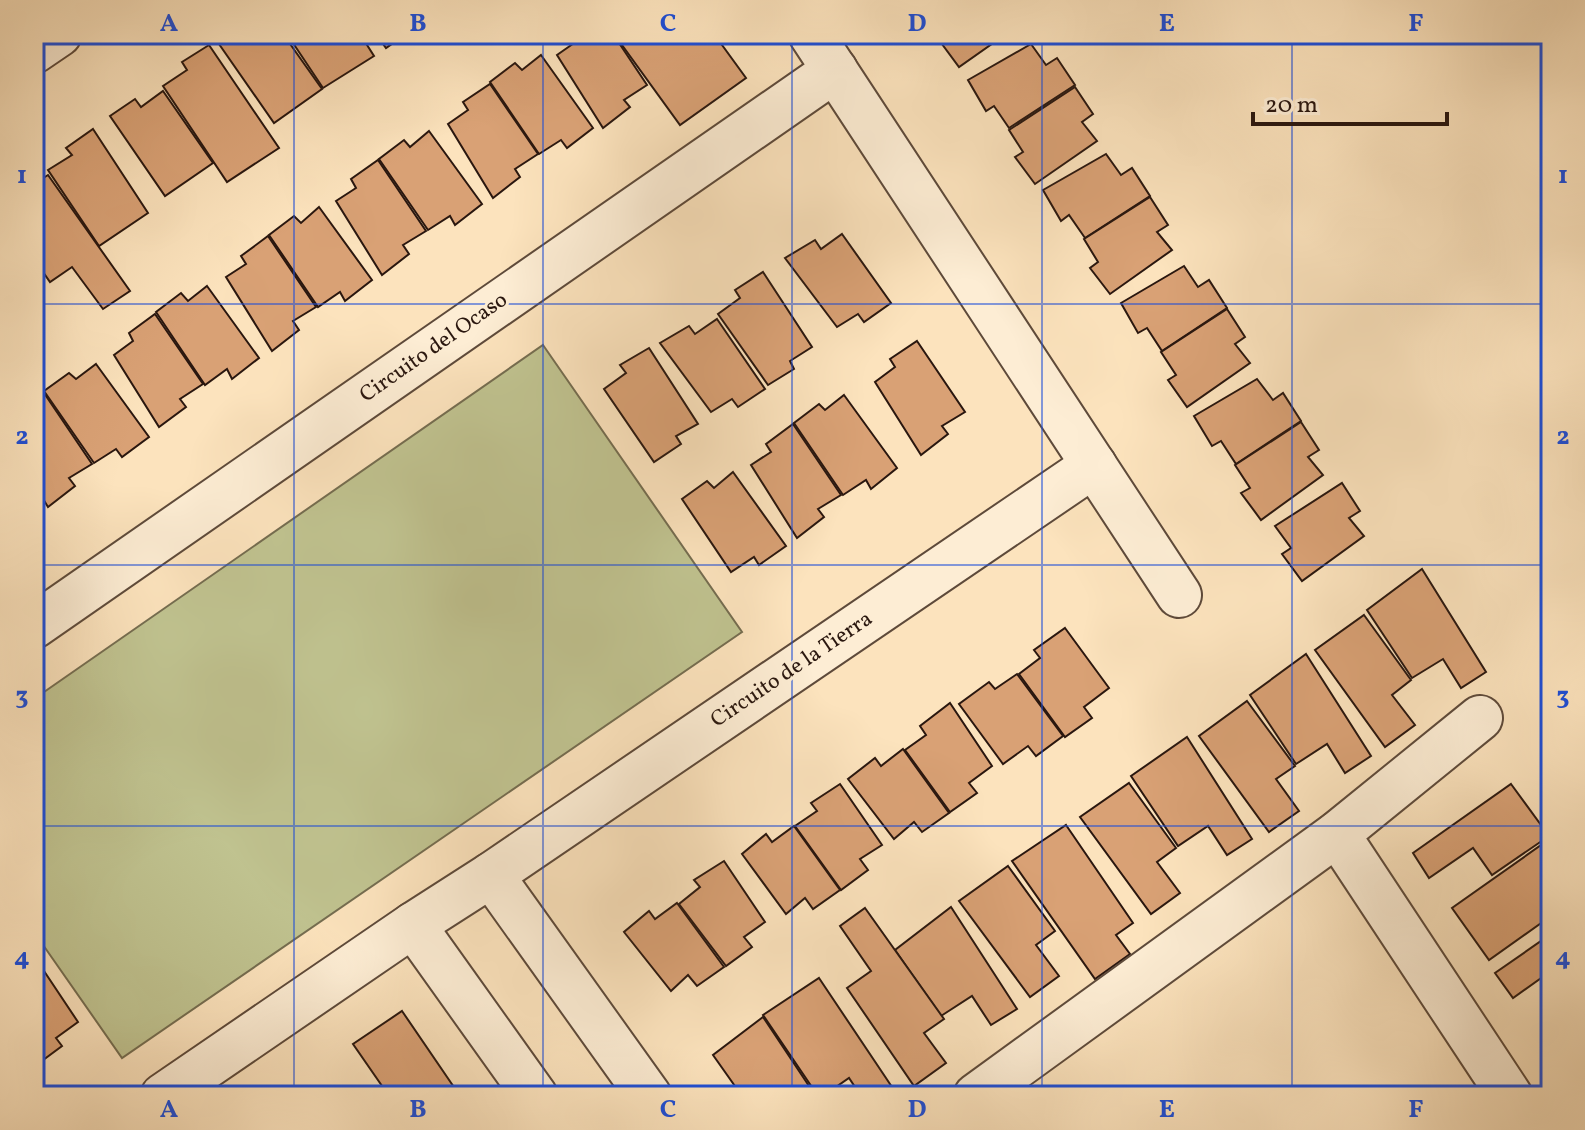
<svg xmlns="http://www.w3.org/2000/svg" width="1585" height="1130" font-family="Vollkorn,serif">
<rect width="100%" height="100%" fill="#fce3bd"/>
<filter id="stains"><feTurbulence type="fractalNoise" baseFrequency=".0025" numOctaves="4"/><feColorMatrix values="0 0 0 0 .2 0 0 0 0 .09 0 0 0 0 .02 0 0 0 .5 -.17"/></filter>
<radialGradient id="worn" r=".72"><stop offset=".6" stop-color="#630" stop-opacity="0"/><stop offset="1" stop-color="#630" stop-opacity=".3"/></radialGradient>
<path fill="#c0c390" stroke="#756d50" stroke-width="2" d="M543,345L742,632L122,1058L34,932V699Z"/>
<g fill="#d9a175" stroke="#2a170f" stroke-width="2">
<path d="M233,34H283L322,89L274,123L219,44Z"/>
<path d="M287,34H360L374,56L323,88Z"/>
<path d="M376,34H406L386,48Z"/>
<path d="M573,34H613L647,85L624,100L630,107L603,128L557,55L577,41Z"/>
<path d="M614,34H714L746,78L680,125Z"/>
<path d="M947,34H1006L959,67L939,40Z"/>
<path d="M1031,44L1046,65L1057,58L1075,85L1009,128L994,106L986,111L968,80Z"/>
<path d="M209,45L279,148L227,182L163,86L187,70L182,62Z"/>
<path d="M541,55L593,128L567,148L561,140L539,154L490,82L515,63L522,70Z"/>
<path d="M490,84L538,154L515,169L520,177L493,198L448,124L468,110L463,102Z"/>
<path d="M1075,87L1093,114L1082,122L1097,141L1035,184L1015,157L1023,152L1009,130Z"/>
<path d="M163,91L213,163L165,196L110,116L135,99L141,107Z"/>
<path d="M93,129L148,213L99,246L48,170L72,155L66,148Z"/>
<path d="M429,131L482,204L455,225L450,216L428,230L379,159L404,140L410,147Z"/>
<path d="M1106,154L1121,175L1132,168L1150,196L1085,238L1069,215L1061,221L1043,190Z"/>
<path d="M378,160L426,231L403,245L409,254L382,275L336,201L356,188L351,179Z"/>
<path d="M48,175L130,291L103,309L72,267L50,282L34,259V184Z"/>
<path d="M1150,197L1168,225L1157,232L1172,250L1110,294L1090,268L1098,262L1084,239Z"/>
<path d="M319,207L372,280L345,301L340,292L318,307L269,235L294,216L301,223Z"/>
<path d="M842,234L891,303L864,322L858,314L837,327L785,258L815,240L821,249Z"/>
<path d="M268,236L316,307L293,321L299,330L272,351L226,277L246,264L241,256Z"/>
<path d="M1184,266L1198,287L1209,280L1227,308L1162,351L1147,328L1138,333L1121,303Z"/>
<path d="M763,272L812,347L790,361L794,369L768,385L718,314L740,298L735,290Z"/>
<path d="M207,286L259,358L232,379L227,369L205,385L156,312L181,293L188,301Z"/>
<path d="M1227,309L1245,337L1235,344L1250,363L1187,407L1168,380L1176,375L1161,352Z"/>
<path d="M155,314L203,384L180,399L186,407L159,427L114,355L133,341L129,333Z"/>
<path d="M717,319L765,389L738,407L732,399L711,412L660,343L689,326L695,334Z"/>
<path d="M917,341L965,412L942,426L948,434L921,455L875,382L895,367L890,359Z"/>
<path d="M649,348L698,424L676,436L681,444L654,462L604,389L626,373L620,365Z"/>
<path d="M96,364L149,437L122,457L116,449L94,463L44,391L69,373L76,379Z"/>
<path d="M1257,379L1273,400L1283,393L1301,421L1236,464L1221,441L1212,446L1194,416Z"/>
<path d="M44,393L92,464L69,478L75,486L48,507L34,484V400Z"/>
<path d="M844,395L897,468L871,489L866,480L843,495L794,423L819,404L825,410Z"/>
<path d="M1301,422L1319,450L1308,457L1323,475L1261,520L1241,493L1250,488L1235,465Z"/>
<path d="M793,424L841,495L818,509L824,517L797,538L751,465L771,452L766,444Z"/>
<path d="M733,472L786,546L759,565L754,557L731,572L682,499L707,481L714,488Z"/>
<path d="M1342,483L1360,511L1349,518L1364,536L1302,581L1282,554L1291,548L1275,526Z"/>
<path d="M1422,569L1486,672L1461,688L1443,659L1412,678L1367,610Z"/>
<path d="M1364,615L1411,680L1392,695L1415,725L1385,747L1315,650Z"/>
<path d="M1065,628L1109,688L1084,707L1092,718L1065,737L1019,674L1040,658L1034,650Z"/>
<path d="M1306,654L1371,756L1345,773L1327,744L1296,764L1250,695Z"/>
<path d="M1017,674L1063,736L1036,756L1028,746L1003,764L959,704L989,682L995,689Z"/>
<path d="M1247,701L1295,766L1276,779L1299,811L1269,832L1199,736Z"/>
<path d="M950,703L992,766L969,783L977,793L950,812L905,750L926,735L920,726Z"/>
<path d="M1187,737L1252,839L1227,855L1208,826L1178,846L1131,776Z"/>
<path d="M903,749L949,813L922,832L914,822L894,839L848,779L875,758L881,766Z"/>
<path d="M1129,783L1176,848L1157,862L1180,893L1151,914L1080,817Z"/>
<path d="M840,784L882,845L860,859L868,870L841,890L795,826L817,811L811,803Z"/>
<path d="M1511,784L1549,836L1492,875L1473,848L1429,878L1413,853Z"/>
<path d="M1066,825L1133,923L1116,935L1130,954L1095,979L1012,861Z"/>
<path d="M794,826L840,890L813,909L805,898L786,914L742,854L766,834L772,842Z"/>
<path d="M1551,838V916L1489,960L1452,908Z"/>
<path d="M724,861L765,922L744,937L752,947L726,966L679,904L700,887L694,880Z"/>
<path d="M1008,866L1055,931L1036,945L1059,976L1030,997L959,901Z"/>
<path d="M677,903L724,967L697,986L688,975L671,991L624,932L649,911L655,919Z"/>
<path d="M951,907L1017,1009L991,1025L972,996L941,1016L895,950Z"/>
<path d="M865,908L944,1019L924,1033L946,1063L914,1086L847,988L871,971L840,926Z"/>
<path d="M1551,934V971L1513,998L1495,973Z"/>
<path d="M34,956L78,1022L56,1038L62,1046L35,1066Z"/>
<path d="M819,978L894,1090L886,1096H861L849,1078L823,1096H818L763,1015Z"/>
<path d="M402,1011L460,1096H389L353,1044Z"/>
<path d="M763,1017L809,1086L794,1096H742L713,1055Z"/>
</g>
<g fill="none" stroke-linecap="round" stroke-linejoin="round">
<g stroke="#5e4a3a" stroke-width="48">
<g id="minor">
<path d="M811,34L1179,595"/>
<path d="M34,51L59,34"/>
<path d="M34,626L835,70"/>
<path d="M1337,834L1510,1096"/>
<path d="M491,875L649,1096"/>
<path d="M413,925L535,1096"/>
<path d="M163,1096L413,925L491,875L1094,465"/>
<path d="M976,1096L1337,834L1480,718"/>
</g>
</g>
<use href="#minor" stroke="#fdedd4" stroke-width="44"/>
</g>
<path fill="none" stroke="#1d4ed8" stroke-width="2" stroke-opacity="0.55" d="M294,34V1096M543,34V1096M792,34V1096M1042,34V1096M1292,34V1096M34,304H1551M34,565H1551M34,826H1551"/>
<g text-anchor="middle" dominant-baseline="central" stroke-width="6" stroke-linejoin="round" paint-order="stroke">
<g font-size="22" fill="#2a170f" stroke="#fdedd4">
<text transform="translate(434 348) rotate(-35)">Circuito del Ocaso</text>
<text transform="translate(792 670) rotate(-34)">Circuito de la Tierra</text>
</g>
</g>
<rect width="1585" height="1130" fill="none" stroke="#fce3bd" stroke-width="88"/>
<path d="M1253 112v12h194v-12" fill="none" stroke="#2a170f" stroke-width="4"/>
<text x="1265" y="112" font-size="24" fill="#2a170f" stroke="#fdedd4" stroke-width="6" paint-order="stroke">20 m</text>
<rect x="44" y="44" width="1497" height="1042" fill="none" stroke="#1d4ed8" stroke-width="3"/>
<g font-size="26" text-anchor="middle" font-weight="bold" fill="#1d4ed8">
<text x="169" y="31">A</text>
<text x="418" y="31">B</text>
<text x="668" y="31">C</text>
<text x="917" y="31">D</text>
<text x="1167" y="31">E</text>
<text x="1416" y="31">F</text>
<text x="22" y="183">1</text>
<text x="1563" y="183">1</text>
<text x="22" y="444">2</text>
<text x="1563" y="444">2</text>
<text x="22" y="704">3</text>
<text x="1563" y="704">3</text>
<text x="22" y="965">4</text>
<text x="1563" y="965">4</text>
<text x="169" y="1117">A</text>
<text x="418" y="1117">B</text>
<text x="668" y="1117">C</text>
<text x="917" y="1117">D</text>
<text x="1167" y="1117">E</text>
<text x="1416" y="1117">F</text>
</g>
<rect width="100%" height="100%" filter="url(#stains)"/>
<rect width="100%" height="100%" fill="url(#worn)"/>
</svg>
